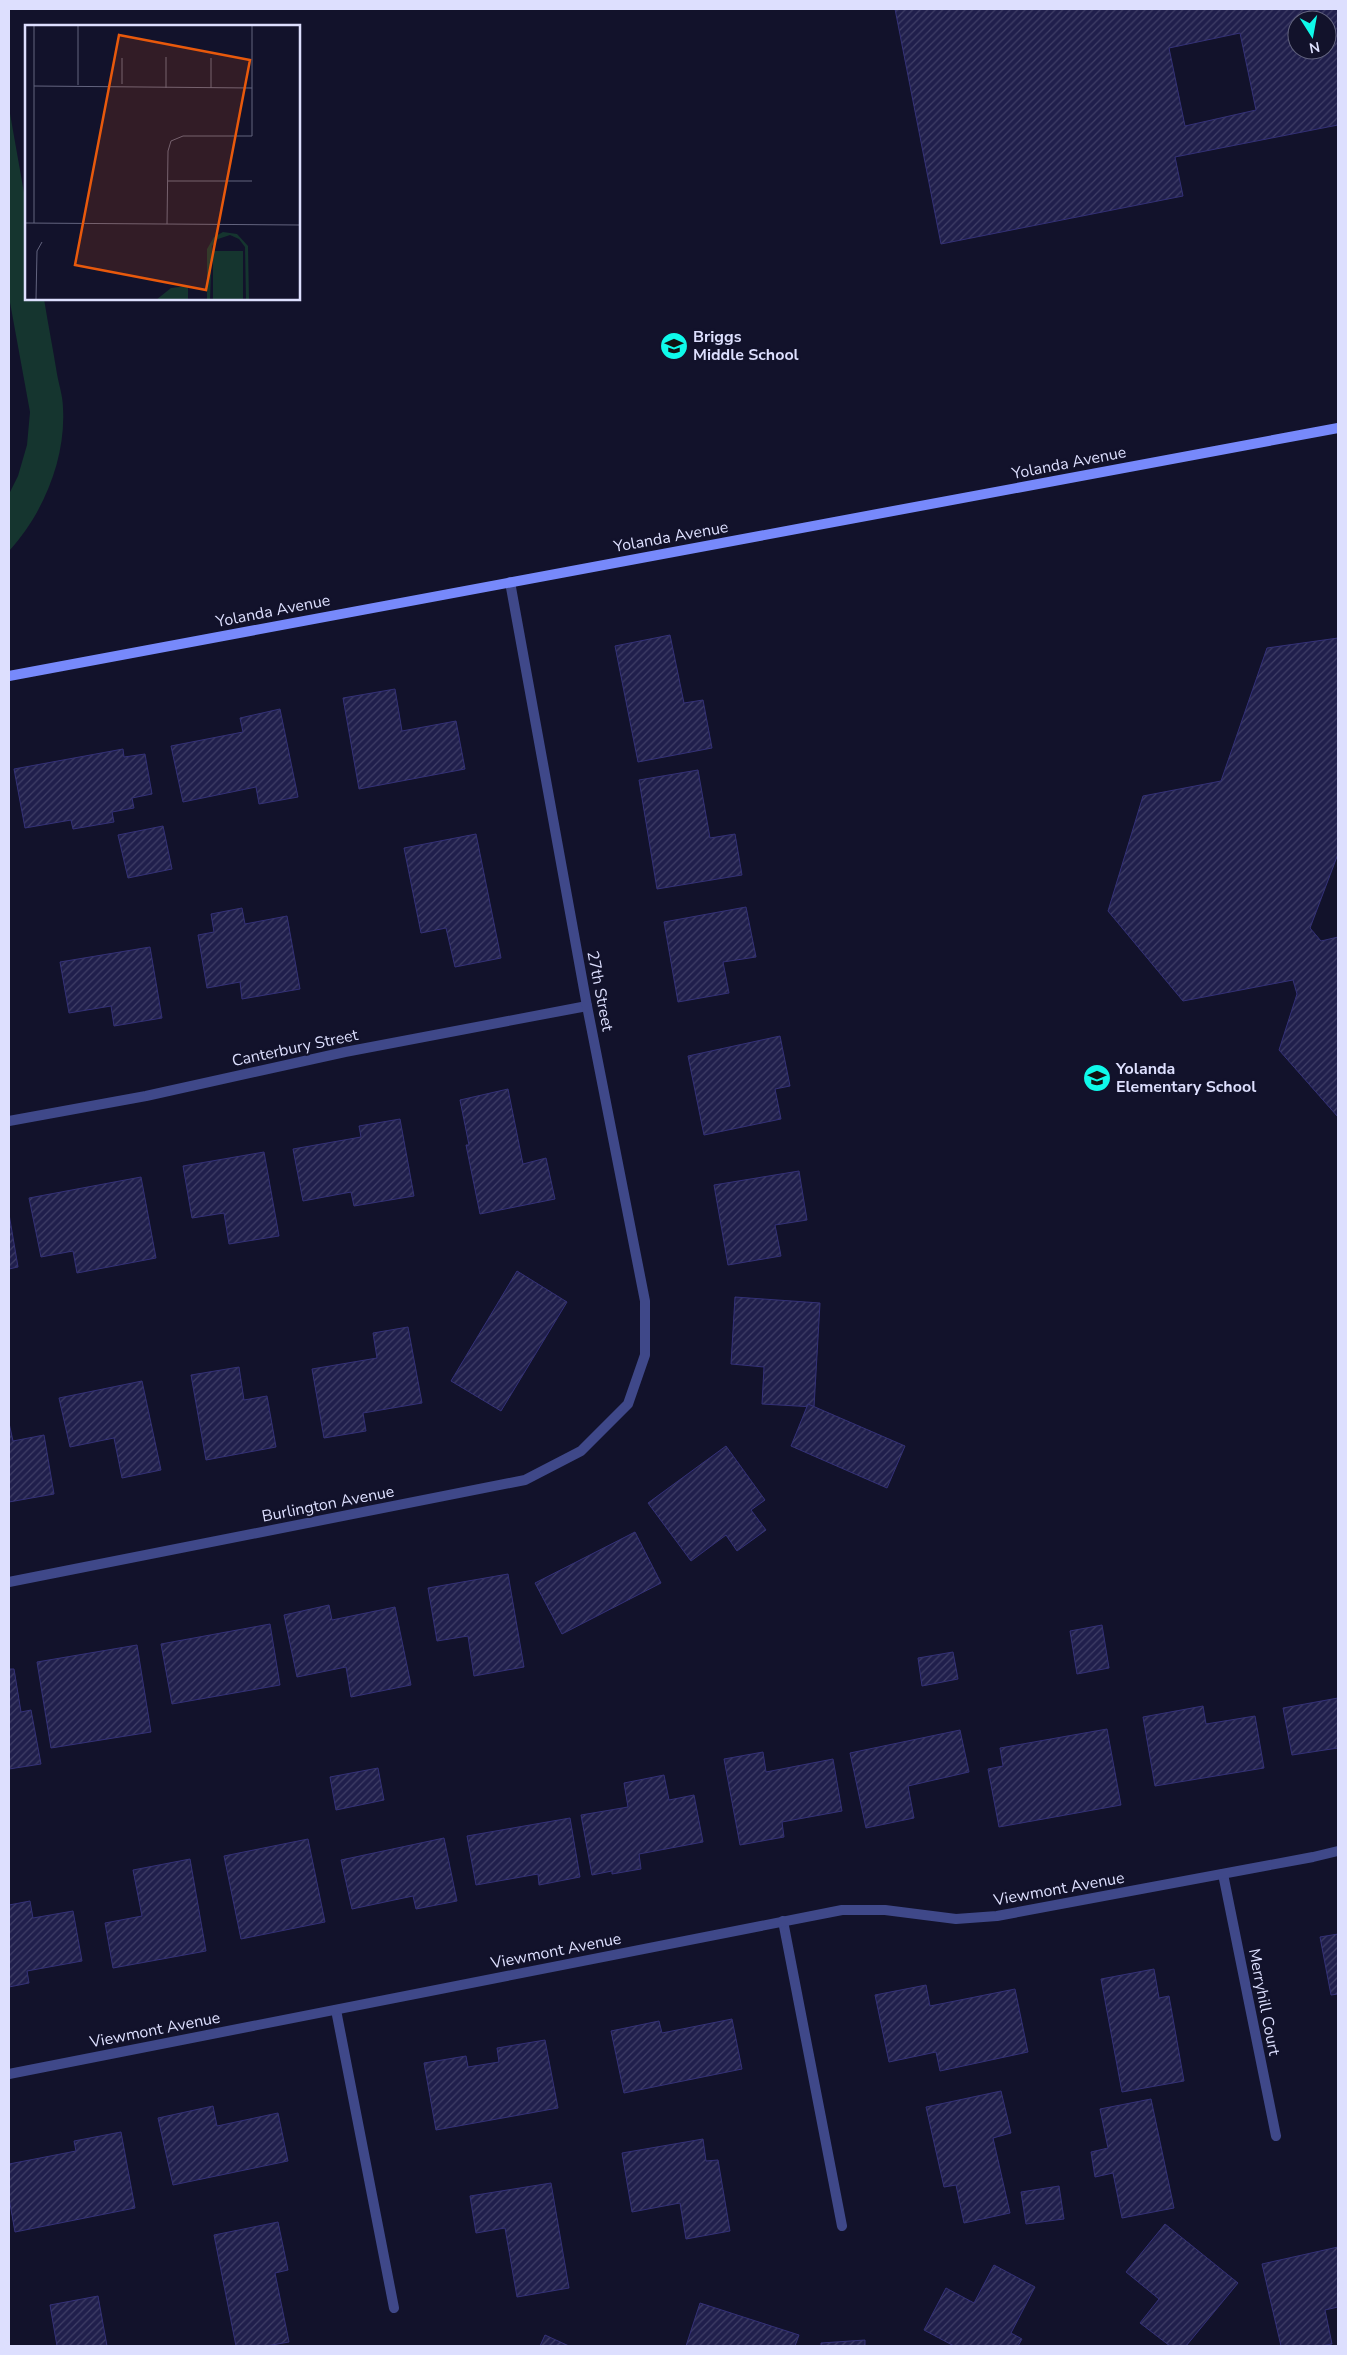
<svg xmlns="http://www.w3.org/2000/svg" width="1347" height="2355" font-family="'Nunito Sans',sans-serif">
<defs>
<pattern id="building-hatch" width="6" height="6" patternUnits="userSpaceOnUse" patternTransform="scale(1.25)"><rect width="6" height="6" fill="#201f4c"/><path d="M-1 1l2-2M0 6l6-6M5 7l2-2" fill="none" stroke="#403f67"/></pattern>
</defs>
<rect width="100%" height="100%" fill="#12122b"/>
<path fill="#15352f" d="M9,108L26,204V299H44C48,324 53,349 57,374C59,385 63,397 63,408C66,459 43,514 9,551V494L18,476L27,445L30,412L9,297Z"/>
<g fill="url(#building-hatch)" stroke="#343177" fill-rule="evenodd">
<path d="M895,9H1338V125L1175,157L1183,196L941,244ZM1297,20H1327V50H1297ZM1240,33L1256,110L1185,126L1169,48Z"/>
<path d="M670,635L684,703L703,700L712,748L638,762L615,646Z"/>
<path d="M1338,638V854L1310,928L1321,941L1338,937V1117L1279,1050L1297,994L1293,980L1183,1001L1108,911L1143,796L1221,781L1267,648Z"/>
<path d="M395,689L402,731L456,721L465,769L359,789L343,698Z"/>
<path d="M280,709L298,797L259,804L256,787L183,802L171,746L243,732L240,718Z"/>
<path d="M123,749L124,757L145,754L152,794L132,798L134,808L112,812L114,822L73,829L71,820L25,828L14,769Z"/>
<path d="M698,770L710,838L735,834L742,875L657,889L639,780Z"/>
<path d="M163,826L172,869L128,878L118,835Z"/>
<path d="M476,834L501,958L455,967L446,928L421,933L404,848Z"/>
<path d="M746,907L756,957L723,962L729,993L678,1002L664,922Z"/>
<path d="M242,908L245,924L287,916L300,989L242,999L240,982L207,988L198,935L214,932L211,914Z"/>
<path d="M150,947L162,1018L114,1026L111,1006L69,1013L60,962Z"/>
<path d="M780,1036L790,1086L775,1089L781,1119L704,1135L688,1056Z"/>
<path d="M508,1089L523,1164L546,1158L555,1199L480,1214L466,1145H469L460,1100Z"/>
<path d="M400,1119L414,1196L354,1206L351,1192L303,1201L293,1149L361,1137L359,1126Z"/>
<path d="M264,1152L279,1236L229,1244L224,1213L192,1218L183,1166Z"/>
<path d="M799,1171L807,1220L775,1225L781,1256L728,1265L714,1185Z"/>
<path d="M141,1177L156,1258L77,1273L73,1251L41,1257L29,1198Z"/>
<path d="M9,1214L18,1267L9,1269Z"/>
<path d="M517,1271L567,1302L501,1411L451,1381Z"/>
<path d="M735,1297L820,1303L814,1407L762,1404L764,1367L731,1364Z"/>
<path d="M408,1327L422,1403L363,1413L366,1431L324,1438L312,1369L377,1358L373,1333Z"/>
<path d="M239,1367L244,1400L267,1396L276,1447L206,1460L191,1375Z"/>
<path d="M142,1381L161,1470L122,1478L114,1438L70,1447L59,1398Z"/>
<path d="M808,1404L905,1446L887,1488L791,1446Z"/>
<path d="M9,1423L13,1441L44,1435L54,1494L9,1502Z"/>
<path d="M726,1446L765,1500L751,1510L766,1530L737,1551L726,1535L691,1561L648,1503Z"/>
<path d="M635,1532L661,1583L562,1634L535,1583Z"/>
<path d="M508,1574L524,1667L474,1676L468,1636L437,1641L428,1588Z"/>
<path d="M329,1605L332,1620L395,1607L411,1685L351,1697L346,1667L297,1677L284,1615Z"/>
<path d="M270,1624L280,1685L172,1704L161,1644Z"/>
<path d="M1102,1625L1109,1668L1077,1674L1070,1631Z"/>
<path d="M137,1645L151,1732L51,1748L37,1662Z"/>
<path d="M953,1652L958,1679L922,1686L918,1658Z"/>
<path d="M9,1669H14L21,1712L31,1710L41,1764L9,1769Z"/>
<path d="M1338,1698V1748L1292,1755L1283,1708Z"/>
<path d="M1203,1706L1206,1724L1255,1716L1264,1768L1155,1786L1143,1717Z"/>
<path d="M1107,1729L1121,1805L999,1827L988,1769L1003,1766L1000,1748Z"/>
<path d="M960,1730L969,1772L908,1786L914,1818L866,1828L850,1753Z"/>
<path d="M763,1752L766,1772L833,1759L842,1811L782,1822L784,1837L740,1845L724,1759Z"/>
<path d="M378,1768L384,1800L336,1810L330,1777Z"/>
<path d="M664,1775L669,1800L694,1795L703,1842L639,1854L641,1869L612,1874V1871L592,1875L581,1815L628,1807L624,1783Z"/>
<path d="M570,1818L580,1877L539,1885L538,1874L476,1885L467,1836Z"/>
<path d="M444,1838L457,1901L416,1909L413,1896L352,1909L341,1860Z"/>
<path d="M308,1839L325,1922L241,1939L224,1856Z"/>
<path d="M190,1859L206,1951L113,1968L105,1923L142,1916L133,1870Z"/>
<path d="M30,1901L33,1918L73,1911L82,1961L27,1971L29,1983L9,1987V1905Z"/>
<path d="M1338,1934V1994L1331,1995L1320,1937Z"/>
<path d="M1154,1969L1159,1998L1169,1996L1184,2081L1122,2092L1101,1979Z"/>
<path d="M926,1985L930,2006L1015,1989L1028,2052L940,2071L936,2052L889,2062L875,1995Z"/>
<path d="M732,2019L742,2069L624,2093L611,2031L659,2021L662,2033Z"/>
<path d="M545,2040L558,2108L436,2130L424,2063L466,2056L468,2067L499,2062L497,2048Z"/>
<path d="M1001,2091L1011,2133L993,2138L1010,2213L964,2223L956,2185L944,2187L926,2107Z"/>
<path d="M1151,2099L1174,2208L1122,2218L1113,2173L1095,2177L1091,2152L1108,2148L1100,2109Z"/>
<path d="M213,2106L217,2126L278,2113L288,2161L173,2185L158,2118Z"/>
<path d="M121,2132L135,2208L15,2232L9,2198V2164L76,2151L74,2141Z"/>
<path d="M703,2139L706,2161L718,2160L730,2231L686,2239L680,2203L632,2212L622,2153Z"/>
<path d="M551,2183L569,2288L517,2297L505,2228L476,2233L470,2196Z"/>
<path d="M1059,2186L1064,2219L1026,2224L1021,2192Z"/>
<path d="M278,2222L288,2270L275,2273L289,2342L266,2346H236L214,2235Z"/>
<path d="M1165,2224L1238,2283L1186,2346H1170L1140,2323L1159,2299L1126,2272Z"/>
<path d="M1338,2247V2307L1325,2310L1332,2344L1321,2346H1281L1262,2264Z"/>
<path d="M994,2265L1035,2287L1011,2333L1022,2339L1018,2346H954L924,2330L946,2288L974,2303Z"/>
<path d="M98,2296L107,2346H57L50,2305Z"/>
<path d="M700,2303L799,2335L795,2346H686Z"/>
<path d="M545,2335L569,2346H540Z"/>
<path d="M865,2340V2346H821V2343Z"/>
</g>
<g fill="none" stroke-linecap="round" stroke-linejoin="round">
<g stroke="#3f4889" stroke-width="10">
<path d="M9,1121L146,1096L345,1052L587,1006"/>
<path d="M9,1582L525,1480L581,1451L628,1404L645,1355V1301L587,1006L510,582"/>
<path d="M1223,1874L1276,2136"/>
<path d="M783,1921L842,2226"/>
<path d="M336,2010L394,2308"/>
<path d="M9,2074L842,1910H885L956,1919L997,1916L1313,1857L1338,1851"/>
</g>
<path stroke="#7789fb" stroke-width="10" d="M9,676L1338,428"/>
</g>
<defs>
<g id="school-disc" transform="scale(1.4375)"><circle r="9.5" fill="#0ff9ea" stroke="#12122b"/><path d="M0-5L7-2L0 1L-7-2ZM-4 1L0 2.5L4 1V4Q0 6-4 4Z" fill="#111"/></g>
</defs>
<g fill-rule="evenodd">
<use href="#school-disc" x="674" y="346"/>
<use href="#school-disc" x="1097" y="1078"/>
</g>
<g text-anchor="middle" dominant-baseline="central" stroke-width="4.5" stroke-linejoin="round" paint-order="stroke">
<g font-size="16" font-weight="bold" fill="#dddffe" stroke="#12122b" text-anchor="start">
<text x="693" y="337">Briggs<tspan x="693" dy="18">Middle School</tspan></text>
<text x="1116" y="1069">Yolanda<tspan x="1116" dy="18">Elementary School</tspan></text>
</g>
<g font-size="16" fill="#dddffe" stroke="#12122b">
<text transform="translate(1069 463) rotate(-11)">Yolanda Avenue</text>
<text transform="translate(671 537) rotate(-10)">Yolanda Avenue</text>
<text transform="translate(273 611) rotate(-11)">Yolanda Avenue</text>
<text transform="translate(600 991) rotate(79)">27th Street</text>
<text transform="translate(295 1048) rotate(-12)">Canterbury Street</text>
<text transform="translate(328 1504) rotate(-11)">Burlington Avenue</text>
<text transform="translate(1059 1889) rotate(-10)">Viewmont Avenue</text>
<text transform="translate(556 1951) rotate(-11)">Viewmont Avenue</text>
<text transform="translate(1264 2002) rotate(79)">Merryhill Court</text>
<text transform="translate(155 2030) rotate(-11)">Viewmont Avenue</text>
</g>
</g>
<g transform="translate(25 25)">
<rect width="275" height="275" fill="#12122b"/>
<path d="M198,207L212,209L223,221L224,275H221L220,222L214,214L205,210L193,214L187,221L185,275H182V224L189,212ZM188,226H218V275H188ZM163,261V275H131L146,263Z" fill="#15352f"/>
<path fill="none" stroke="#63647f" stroke-width="1" d="M141,32V63M97,33V59M186,33V63M53,60V0M9,61L227,63M143,156H227M0,198L275,200M9,198V0M142,199L143,126L146,116L158,111H227V0M11,274L12,226L17,217"/>
<path fill="#e8590c" fill-opacity="0.15" stroke="#e8590c" stroke-width="2.5" d="M94,10L225,35L181,265L50,240Z"/>
<rect width="275" height="275" fill="none" stroke="#dddffe" stroke-width="2.5"/>
</g>
<rect width="1347" height="2355" fill="none" stroke="#dddffe" stroke-width="20"/>
<g transform="translate(1312 35) rotate(169)"><circle r="24" fill="#12122b" stroke="#63647f"/>
<path d="M0-4L9 19L0 12L-9 19Z" fill="#0ff9ea"/>
<text y="-8" font-size="14" font-weight="bold" text-anchor="middle" fill="#dddffe">N</text>
</g>
</svg>
